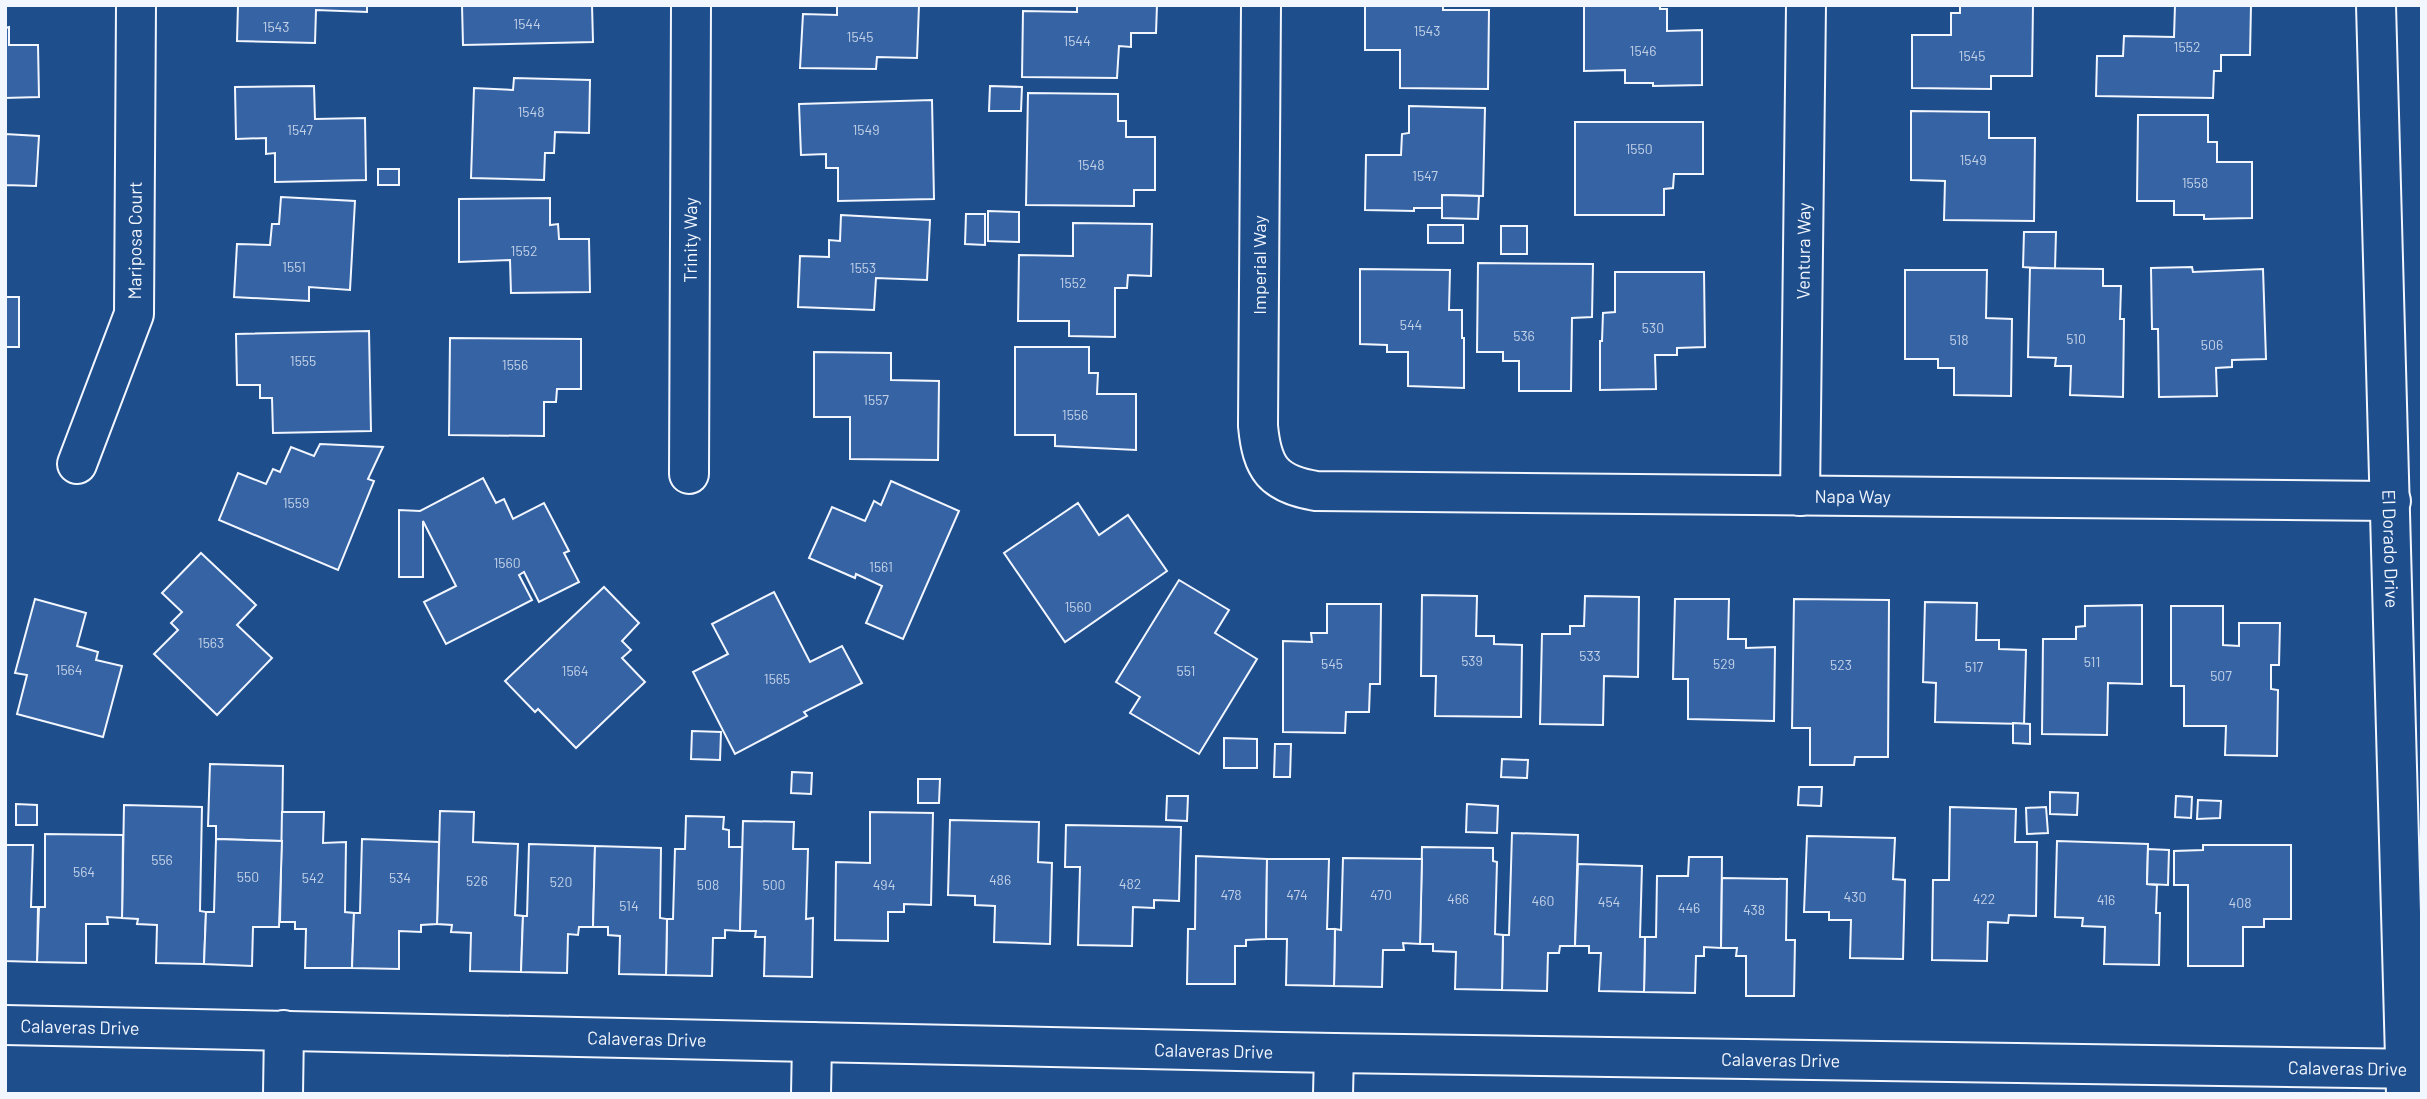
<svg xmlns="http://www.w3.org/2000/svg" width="2427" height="1099" font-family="Barlow,sans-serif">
<rect width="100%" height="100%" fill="#1f4e8c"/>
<g fill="#3563a3" stroke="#f2f6ff" stroke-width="2">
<path d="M238,5H367V12L316,10L315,43L237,41Z"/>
<path d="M462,5H592L593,42L463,45Z"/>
<path d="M837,5H919L917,58L877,57L876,69L800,68L803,14L837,15Z"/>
<path d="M1077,5H1157L1156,33H1131V47L1119,46L1117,78L1022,77L1023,11L1077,12Z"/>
<path d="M1365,5H1443V10H1489L1488,89L1400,88V50H1365Z"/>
<path d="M1584,5H1660V9H1667V31L1702,30V85L1653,86V83H1625V70L1584,71Z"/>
<path d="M1960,5H2033L2032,76H1991V89L1912,88V35H1951V13H1960Z"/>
<path d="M2175,5H2251L2250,55H2221V71H2214L2213,98L2096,96L2097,56H2123L2124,36L2174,37Z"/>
<path d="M9,27V45H38L39,97L5,98V28Z"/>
<path d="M514,78L590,80L589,133L555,132L554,153H545L544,180L471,178L474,88L513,90Z"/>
<path d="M314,86L315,119L365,118L366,180L275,182V153L266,154V138L236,139L235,87Z"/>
<path d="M990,86L1022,87L1021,111H989Z"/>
<path d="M1028,93L1118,94V121H1126V137H1155V190H1134V206L1026,205Z"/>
<path d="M932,100L934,199L838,201V168H826V154L801,155L799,104Z"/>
<path d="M1409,106L1485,108L1483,196L1442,195V208H1414V211L1365,210L1366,155H1401L1402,134L1409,133Z"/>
<path d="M1911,111L1989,112V138H2035L2034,221L1944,220L1945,181L1911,180Z"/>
<path d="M2138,115H2208V142H2217V162H2252V218L2204,219V215H2174V201H2137Z"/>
<path d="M1575,122H1703V174H1674L1673,188L1664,189V215H1575Z"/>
<path d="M5,134L39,136L36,186L6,185L5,190Z"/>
<rect x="378" y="169" width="21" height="16"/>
<path d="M1442,195L1479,196L1478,219L1442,218Z"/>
<path d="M281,197L355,201L350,290L309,287V301L234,297L237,244L270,245L272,224H279Z"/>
<path d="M550,198V225L558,224L559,239H589L590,292L511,293L510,260L459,262V199Z"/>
<path d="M988,211L1019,212V242L988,241Z"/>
<path d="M966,214H985V245L965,244Z"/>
<path d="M841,215L930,220L927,280L876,278L874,310L798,307L800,256L829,257V240L840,241Z"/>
<path d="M1073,223L1152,224L1151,276L1128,275L1127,288H1115V337L1069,336V321H1018L1019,255L1073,256Z"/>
<rect x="1428" y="225" width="35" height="18"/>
<rect x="1501" y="226" width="26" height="28"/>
<path d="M2024,232H2056L2055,269L2023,267Z"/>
<path d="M1478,263L1593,264L1592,317L1572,318L1571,391H1519V361H1503V352H1477Z"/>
<path d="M2192,267L2193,272L2263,269L2266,359L2232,360V367L2216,368L2217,396L2159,397L2158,329H2152L2151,268Z"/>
<path d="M2030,268L2103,269V286H2121L2120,319H2124L2123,397L2070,395L2071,366H2055L2056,358L2028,357Z"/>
<path d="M1360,269L1450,270L1449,310H1462V338H1464V388L1408,386V352H1387V345L1360,344Z"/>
<path d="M1905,270H1987L1986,318L2012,319L2011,396L1954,395V368H1938V359H1905Z"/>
<path d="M1615,272H1704L1705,347L1677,348V355H1655L1656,389L1600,390V341H1602L1603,313L1615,312Z"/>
<rect x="5" y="297" width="14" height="50"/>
<path d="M369,331L371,431L273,433L272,398H260V385H237L236,334Z"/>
<path d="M450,338L581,339V389H557L556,402H544V436L449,435Z"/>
<path d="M1015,347H1089V373H1098L1097,394H1136V450L1055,446V435H1015Z"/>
<path d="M814,352L891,353V380L939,381L938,460L850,459V417H814Z"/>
<path d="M320,444L383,447L368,479L374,481L338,570L219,520L238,473L266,484L273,469L280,472L291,447L314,456Z"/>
<path d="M483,478L496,503L504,499L513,519L544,503L569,551L564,553L579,582L539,602L524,572L519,575L532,600L446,644L424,602L456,586L423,521V577H399V510L420,511Z"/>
<path d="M891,481L959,511L903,639L866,623L882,586L856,574L855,578L809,558L832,507L865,521L874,501L881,505Z"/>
<path d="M1078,503L1099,535L1128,515L1167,571L1065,642L1004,553Z"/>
<path d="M201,553L256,605L237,625L272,658L217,715L154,654L178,630L171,623L182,612L162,593Z"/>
<path d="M1179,580L1229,610L1215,633L1257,659L1199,754L1130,713L1140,697L1116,682Z"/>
<path d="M604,587L639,623L622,641L631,650L622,658L645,682L576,748L538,709L535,712L505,681Z"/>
<path d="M774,592L810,662L842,646L862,683L804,712L807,716L735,754L693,672L728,654L712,624Z"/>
<path d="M1422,595L1477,596L1476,636H1494V644L1522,645L1521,717L1435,716L1436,676H1421Z"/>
<path d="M1585,596L1639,597L1638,677L1604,676L1603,725L1540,724L1542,634H1570V626H1584Z"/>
<path d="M35,599L86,613L77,646L98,652L96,660L122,666L103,737L17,714L27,675L15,673Z"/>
<path d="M1675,599H1729L1728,639H1746V648L1775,647L1774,721L1688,719V679H1673Z"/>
<path d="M1794,599L1889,600L1888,757H1855L1854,765H1810V728H1792Z"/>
<path d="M1925,602L1977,603L1976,640H1999V649L2026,650L2024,724L1935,722L1936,683L1923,682Z"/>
<path d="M1327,604H1381L1380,684H1370L1369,712H1346L1345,733L1283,732V641L1312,642L1311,633H1327Z"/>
<path d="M2142,605V684L2108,683L2107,735L2042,734L2043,639H2076V627L2085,626V606Z"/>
<path d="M2171,606H2223V645L2239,646V623H2280L2279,665H2271V689L2278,690L2277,756L2225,755L2226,726H2184V686H2171Z"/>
<path d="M2013,723L2030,724V744L2013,743Z"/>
<path d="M692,731L721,732L720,760L691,759Z"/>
<path d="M1224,738L1257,739V768H1224Z"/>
<path d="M1275,744H1291L1290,777H1274Z"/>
<path d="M1502,759L1528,760L1527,778L1501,777Z"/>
<path d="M210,764L283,766L282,841L216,839V826H208Z"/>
<path d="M792,772L812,773L811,794L791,793Z"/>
<path d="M918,779H940L939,803H918Z"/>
<path d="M1799,787H1822L1821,806L1798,805Z"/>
<path d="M2050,792L2078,793L2077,815L2050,814Z"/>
<path d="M1167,796H1188L1187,821L1166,820Z"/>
<path d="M2176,796L2192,797L2191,818L2175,817Z"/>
<path d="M2198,800L2221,801L2220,818L2197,819Z"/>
<path d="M16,804L37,805V825H16Z"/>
<path d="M1467,804L1498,806L1497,833L1466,832Z"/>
<path d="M124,805L202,807L200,911L206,912L204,964L156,963L157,925L137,924L138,919L122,918Z"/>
<path d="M1950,807L2016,809L2015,842H2037L2036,916L2009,915L2008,923L1988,922L1987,961L1932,960L1933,880H1949Z"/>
<path d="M2046,807L2048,833L2027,834L2026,808Z"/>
<path d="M440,811L474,812L473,842L518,844L515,915L523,916L521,972L470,971L471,933L451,932L452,925L437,924Z"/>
<path d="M282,812H324L323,843L346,842L345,912L354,913L352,968H305L306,929H295V922H280Z"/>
<path d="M870,812L933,813L931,905L904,904V912H888V941L835,940L836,862L870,863Z"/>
<path d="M686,816L724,817L723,829L729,830V847H742L740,931L725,930V938H713L712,976L666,975L667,919H673L675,849H685Z"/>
<path d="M950,820L1039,822L1038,862L1052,863L1050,944L994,942L995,906L975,905V896L948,895Z"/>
<path d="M743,821L794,822L793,849H808L806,919L813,918L812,977L764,976L765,937H755L756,931H740Z"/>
<path d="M1066,825L1181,827L1179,901L1154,900V908L1133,907L1132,946L1078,945L1080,867H1065Z"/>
<path d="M1512,833L1578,835L1575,946H1560L1559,953H1548L1547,991L1502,990L1503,935H1509Z"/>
<path d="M45,834L123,835L122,918L107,917L108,924H86V963L37,962L39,907H45Z"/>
<path d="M1807,836L1895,838L1893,879L1905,880L1903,959L1850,958L1851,920H1829V912H1804Z"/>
<path d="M216,839L282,841L279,927H253L252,966L204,964L206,912H214Z"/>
<path d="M362,839L439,842L437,924L421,925V932L399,931V969L352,968L354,913H360Z"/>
<path d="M2057,841L2148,844L2147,884L2157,885L2156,913H2160L2159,965L2104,964L2105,927L2082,926L2083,918L2055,917Z"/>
<path d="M529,844L595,846L593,927H579L578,935L568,934L567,973L521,972L523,916H527Z"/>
<path d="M5,845H33L31,907H38L37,962L5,961Z"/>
<path d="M2203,845H2291V919H2264V927H2243V966H2188V885H2174V851L2203,850Z"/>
<path d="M595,846L661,848L660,918L667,919L666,975L619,974L620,936L608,935V927H593Z"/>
<path d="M1422,847L1493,848V861L1497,862L1495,934L1503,935L1502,990L1455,989L1456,952L1433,951V944H1420Z"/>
<path d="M2148,849L2169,850L2168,885L2147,884Z"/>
<path d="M1196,856L1267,859L1266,939L1246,940V946H1235V984H1187L1188,929H1195Z"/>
<path d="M1689,857H1722L1721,948L1704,947V956H1696L1695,993L1644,992L1645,937H1656L1657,876H1688Z"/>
<path d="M1343,858L1422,859L1420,944L1403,943L1404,950H1383L1382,987L1334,986L1335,929L1341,930Z"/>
<path d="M1267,859H1329L1327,929H1335L1334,986L1286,985L1287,939H1266Z"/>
<path d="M1578,864L1642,866L1640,937H1645L1644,992L1599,991L1601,953H1589V946H1575Z"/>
<path d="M1722,878L1787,879L1786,940H1795L1794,996H1746V956H1736L1737,948H1721Z"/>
</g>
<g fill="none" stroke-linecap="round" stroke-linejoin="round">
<g stroke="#f2f6ff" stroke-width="42">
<g id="street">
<path id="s1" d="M1261,5L1258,426C1262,468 1273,484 1316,491L2391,501"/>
<path id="s2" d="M77,464L134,314L136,5"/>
<path id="s3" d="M689,474L691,5"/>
<path id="s4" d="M1800,496L1806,5"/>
<path id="s5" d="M5,1025L1334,1053L2422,1069"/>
<path d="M283,1094L284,1030"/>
<path d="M811,1094L812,1042"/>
<path d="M1333,1094L1334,1053"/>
</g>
</g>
<g stroke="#f2f6ff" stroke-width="42">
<g id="secondary">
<path id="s6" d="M2376,5L2406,1094"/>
</g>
</g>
<use href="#street" stroke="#1f4e8c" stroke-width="38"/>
<use href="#secondary" stroke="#1f4e8c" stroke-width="38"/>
</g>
<g text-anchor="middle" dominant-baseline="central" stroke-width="5" stroke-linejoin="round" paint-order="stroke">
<g font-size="14" fill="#c3d1e8">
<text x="527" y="23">1544</text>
<text x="276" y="26">1543</text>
<text x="1427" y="30">1543</text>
<text x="860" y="36">1545</text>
<text x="1077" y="40">1544</text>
<text x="2187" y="46">1552</text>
<text x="1643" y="50">1546</text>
<text x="1972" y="55">1545</text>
<text x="531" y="111">1548</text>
<text x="300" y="129">1547</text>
<text x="866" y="129">1549</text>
<text x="1639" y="148">1550</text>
<text x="1973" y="159">1549</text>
<text x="1091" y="164">1548</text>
<text x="1425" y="175">1547</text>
<text x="2195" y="182">1558</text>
<text x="524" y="250">1552</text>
<text x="294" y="266">1551</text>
<text x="863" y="267">1553</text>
<text x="1073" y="282">1552</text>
<text x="1411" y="324">544</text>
<text x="1653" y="327">530</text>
<text x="1524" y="335">536</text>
<text x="2076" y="338">510</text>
<text x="1959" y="339">518</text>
<text x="2212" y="344">506</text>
<text x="303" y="360">1555</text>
<text x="515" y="364">1556</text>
<text x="876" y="399">1557</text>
<text x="1075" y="414">1556</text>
<text x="296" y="502">1559</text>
<text x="507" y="562">1560</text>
<text x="881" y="566">1561</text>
<text x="1078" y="606">1560</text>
<text x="211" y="642">1563</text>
<text x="1590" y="655">533</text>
<text x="1472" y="660">539</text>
<text x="2092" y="661">511</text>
<text x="1332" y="663">545</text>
<text x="1724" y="663">529</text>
<text x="1841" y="664">523</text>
<text x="1974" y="666">517</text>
<text x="69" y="669">1564</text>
<text x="575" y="670">1564</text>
<text x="1186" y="670">551</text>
<text x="2221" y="675">507</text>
<text x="777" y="678">1565</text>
<text x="162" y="859">556</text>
<text x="84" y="871">564</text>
<text x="248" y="876">550</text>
<text x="313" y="877">542</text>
<text x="400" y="877">534</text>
<text x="1000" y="879">486</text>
<text x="477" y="880">526</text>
<text x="561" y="881">520</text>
<text x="1130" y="883">482</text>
<text x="708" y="884">508</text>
<text x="774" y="884">500</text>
<text x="884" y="884">494</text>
<text x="1231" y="894">478</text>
<text x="1297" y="894">474</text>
<text x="1381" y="894">470</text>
<text x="1855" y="896">430</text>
<text x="1458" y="898">466</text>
<text x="1984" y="898">422</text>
<text x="2106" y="899">416</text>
<text x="1543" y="900">460</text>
<text x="1609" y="901">454</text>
<text x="2240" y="902">408</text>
<text x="629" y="905">514</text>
<text x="1689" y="907">446</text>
<text x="1754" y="909">438</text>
</g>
<g font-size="18" fill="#f2f6ff" stroke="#1f4e8c">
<text stroke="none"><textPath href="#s2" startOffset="234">Mariposa Court</textPath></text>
<text stroke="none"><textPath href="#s3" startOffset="234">Trinity Way</textPath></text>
<text stroke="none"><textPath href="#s4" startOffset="245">Ventura Way</textPath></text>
<text transform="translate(1259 265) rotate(-90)">Imperial Way</text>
<text stroke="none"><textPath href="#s1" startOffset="1055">Napa Way</textPath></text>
<text stroke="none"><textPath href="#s6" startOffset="544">El Dorado Drive</textPath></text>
<text stroke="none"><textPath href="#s5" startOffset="75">Calaveras Drive</textPath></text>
<text stroke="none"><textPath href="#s5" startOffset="642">Calaveras Drive</textPath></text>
<text stroke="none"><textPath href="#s5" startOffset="1209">Calaveras Drive</textPath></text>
<text stroke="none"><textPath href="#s5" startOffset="1776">Calaveras Drive</textPath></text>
<text stroke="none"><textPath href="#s5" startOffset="2343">Calaveras Drive</textPath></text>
</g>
</g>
<rect width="2427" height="1099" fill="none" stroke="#f2f6ff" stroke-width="14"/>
</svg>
